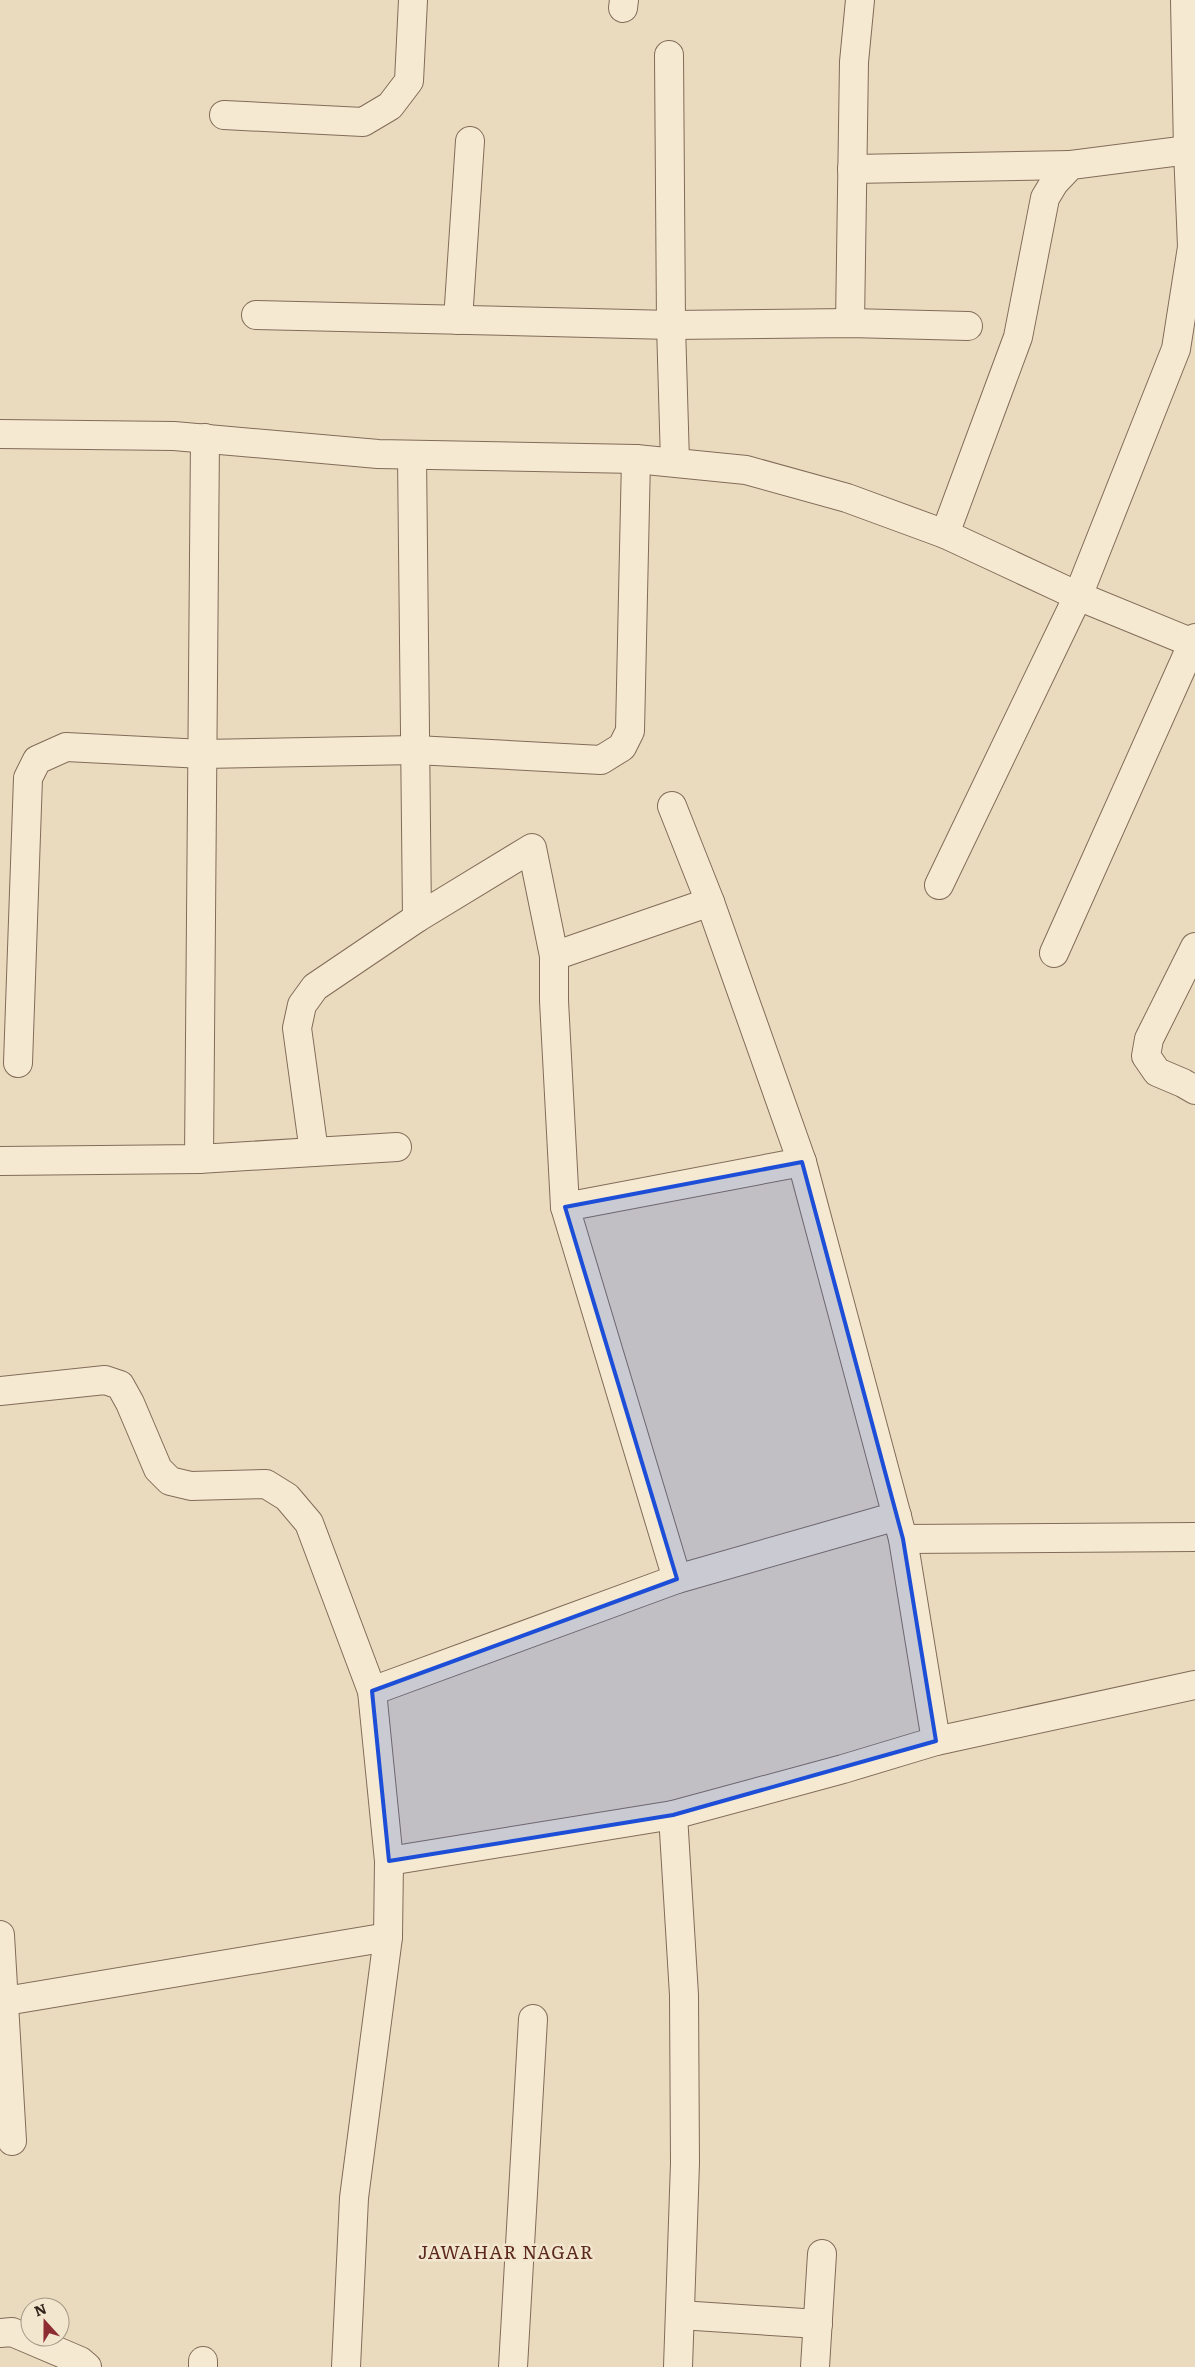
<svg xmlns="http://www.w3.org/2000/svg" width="1195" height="2367" font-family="Literata,serif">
<rect width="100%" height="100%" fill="#eadbbf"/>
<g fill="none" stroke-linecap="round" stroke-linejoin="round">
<g stroke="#826c59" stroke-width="30">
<g id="minor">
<path d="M1185,0L1188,150H1195"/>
<path d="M623,8L624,0"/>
<path d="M669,55L671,325L675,462"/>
<path d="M224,115L363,122L390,106L409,81L413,0"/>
<path d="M852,169L1071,165"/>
<path d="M256,315L671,325L850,323L968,326"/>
<path d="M458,320L470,141"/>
<path d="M850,323L854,62L860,0"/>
<path d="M0,434L174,436L378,454L636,459L746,470L847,498L945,534L1078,596L1195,644"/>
<path d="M412,455L417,918"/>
<path d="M939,885L1078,596L1176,349L1192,247L1188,150L1071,165L1054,183L1045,198L1018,337L945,534"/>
<path d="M710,902L554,956V1001L565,1207L677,1579L897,1516"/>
<path d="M1195,947L1149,1039L1146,1056L1157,1072L1183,1083L1195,1090"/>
<path d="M1054,953L1195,638"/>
<path d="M18,1063L28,778L37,760L66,747L203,754L416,750L601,760L622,747L630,731L636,459"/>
<path d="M314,1152L397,1147"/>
<path d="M199,1159L205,438"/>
<path d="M0,1161L199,1159L314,1152L297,1028L302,1005L315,987L417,918L532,848L554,956"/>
<path d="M565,1207L802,1162"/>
<path d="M0,1391L105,1380L120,1385L130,1403L158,1469L170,1481L191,1486L266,1484L287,1497L309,1523L372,1691L389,1861L388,1937L354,2198L346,2367"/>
<path d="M903,1539L1195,1537"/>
<path d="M372,1691L677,1579"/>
<path d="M936,1741L1195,1685"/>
<path d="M673,1815L684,1995L685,2163L678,2367"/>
<path d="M389,1861L673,1815L843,1769L936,1741L903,1539L802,1162L710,902L672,806"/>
<path d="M0,1935L12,2141"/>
<path d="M0,2002L388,1937"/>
<path d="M680,2315L818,2324"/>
<path d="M0,2333L12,2332L80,2361L87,2367"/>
<path d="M203,2361V2367"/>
<path d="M513,2367L533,2019"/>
<path d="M815,2367L822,2254"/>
</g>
</g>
<use href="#minor" stroke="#f6e9d1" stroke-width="28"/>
</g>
<path fill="#1d4ed8" fill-opacity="0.2" stroke="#1d4ed8" stroke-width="4" stroke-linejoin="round" d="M802,1162L903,1539L936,1741L673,1815L389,1861L372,1691L677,1579L565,1207Z"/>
<g text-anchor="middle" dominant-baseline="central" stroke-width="5" stroke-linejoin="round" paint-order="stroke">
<g font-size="18" letter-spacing="1" fill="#5c281e" stroke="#f2e6ce">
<text x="506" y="2251">JAWAHAR NAGAR</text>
</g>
</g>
<g transform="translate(45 2322) rotate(339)"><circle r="24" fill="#f2e6ce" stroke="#a59987"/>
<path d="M0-4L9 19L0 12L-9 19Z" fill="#8d2d33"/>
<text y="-8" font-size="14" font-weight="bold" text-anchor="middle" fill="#32261c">N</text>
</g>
</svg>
